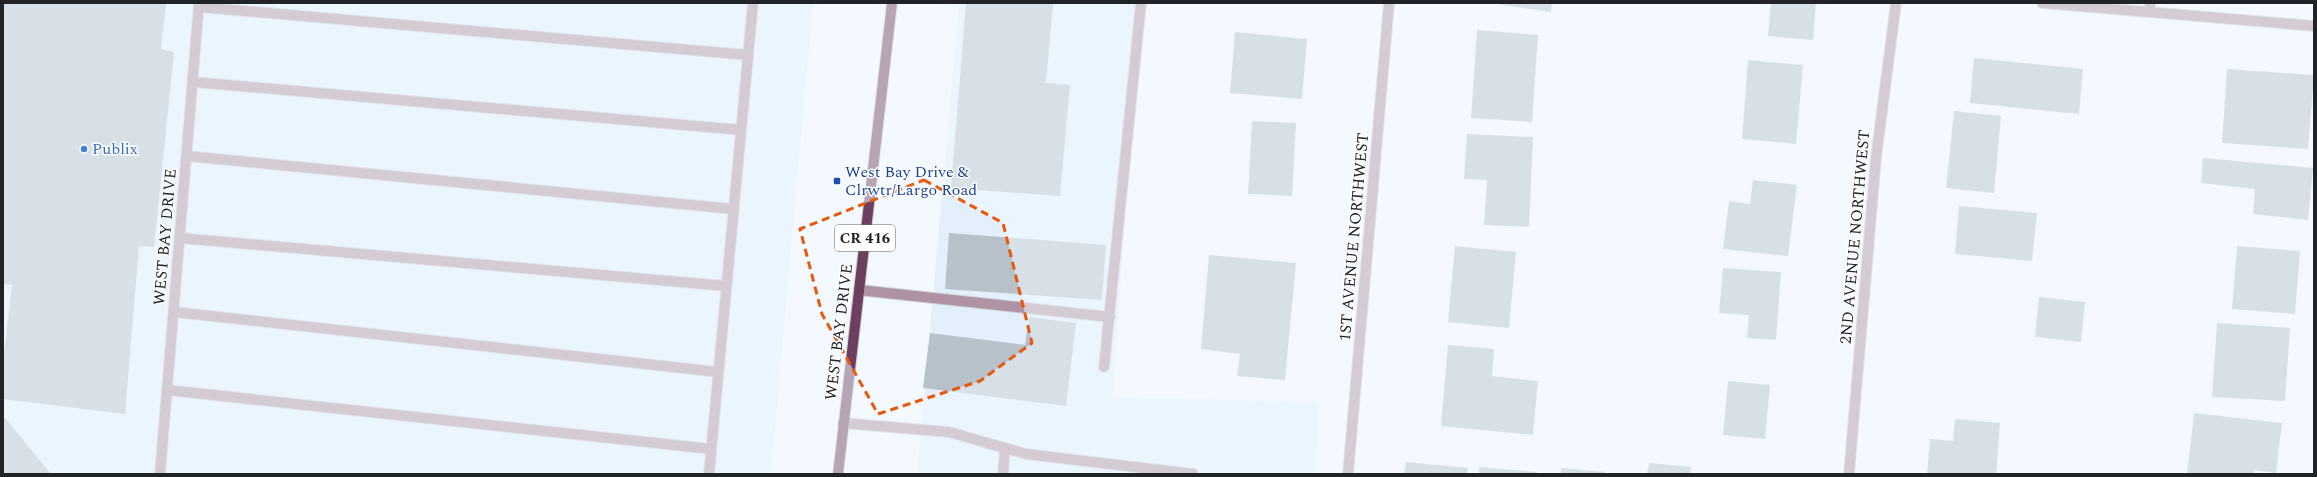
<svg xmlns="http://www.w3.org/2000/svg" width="2317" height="477" font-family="Spectral,serif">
<rect width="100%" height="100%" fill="#f3f9ff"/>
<g fill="#e3f0fc">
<path d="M3,3H813L771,474H3Z"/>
<path d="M959,3H1139L1113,397L1318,402L1317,474H917Z"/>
</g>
<g fill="#b7c1ca">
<path d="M3,3H166L161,49L174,52L154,247L139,246L125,414L3,399V363L12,285L3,284Z"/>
<path d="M966,3H1053L1046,83L1070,85L1060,196L951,188Z"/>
<path d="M1490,3H1552L1551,12Z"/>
<path d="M1771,3H1816L1813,40L1768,36Z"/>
<path d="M1477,30L1538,35L1532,122L1471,118Z"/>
<path d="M1235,32L1307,39L1302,99L1230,93Z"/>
<path d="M1974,58L2083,69L2079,114L1970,103Z"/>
<path d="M1748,60L1803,65L1796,144L1742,139Z"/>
<path d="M2227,69L2314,75L2308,149L2222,143Z"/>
<path d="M1954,111L2001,116L1994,193L1946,188Z"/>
<path d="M1252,121L1296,123L1292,196L1248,194Z"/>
<path d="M1467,134L1533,137L1529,227L1484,225L1487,180L1464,179Z"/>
<path d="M2203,158L2313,168L2308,220L2253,214L2255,189L2201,183Z"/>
<path d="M1753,180L1797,185L1788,256L1723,249L1729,201L1750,204Z"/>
<path d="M1959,206L2037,213L2032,261L1955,254Z"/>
<path d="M949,233L1106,245L1102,300L945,289Z"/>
<path d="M1455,246L1516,252L1509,328L1448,322Z"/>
<path d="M2237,246L2300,251L2295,314L2232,309Z"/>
<path d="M1209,255L1296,263L1285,380L1237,376L1240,354L1201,349Z"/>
<path d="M1723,268L1781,272L1776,340L1747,338L1749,315L1719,313Z"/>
<path d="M2039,297L2085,302L2081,342L2035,337Z"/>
<path d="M1029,317L1076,323L1066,406L923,388L930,333L1025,345Z"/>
<path d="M2217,323L2290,328L2285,401L2212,397Z"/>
<path d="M1448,345L1494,349L1492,376L1538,381L1533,435L1441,426Z"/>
<path d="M1728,381L1770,385L1765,439L1723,435Z"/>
<path d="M2194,413L2282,423L2276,473L2254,470L2253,474H2187Z"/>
<path d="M5,418L51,474H3V419Z"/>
<path d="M1955,419L2000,423L1996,474H1927L1930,439L1953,441Z"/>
<path d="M1406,462L1468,468L1467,474H1404Z"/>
<path d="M1649,463L1691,467L1690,474H1647Z"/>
<path d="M1479,467L1537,472V474H1479Z"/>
<path d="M1561,468L1605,472V474H1561Z"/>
</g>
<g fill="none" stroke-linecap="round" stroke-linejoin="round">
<g stroke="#cdd2d8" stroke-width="12">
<g id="lane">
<path d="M199,7L748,55"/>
<path d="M2149,12L2150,3"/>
<path d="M193,82L741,130"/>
<path d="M187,156L733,209"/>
<path d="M180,238L726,286"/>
<path d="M859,290L1110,317"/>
<path d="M174,312L718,372"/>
<path d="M1104,367L1141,3"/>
<path d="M167,390L711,449"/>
<path d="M843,423L949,432L1026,454L1193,474"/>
<path d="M160,474L199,3"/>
<path d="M709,474L753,3"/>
<path d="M1003,474L1005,448"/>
</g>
</g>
<g stroke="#cdd2d8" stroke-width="12">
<g id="street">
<path d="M2042,3L2314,26"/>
<path d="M1348,474L1389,3"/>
<path d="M1849,474L1876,158L1896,3"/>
</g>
</g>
<g stroke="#cdd2d8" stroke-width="12">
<path id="primary" d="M838,474L892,3"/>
</g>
<use href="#lane" stroke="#af92a3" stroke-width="10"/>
<use href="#street" stroke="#af92a3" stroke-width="10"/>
<use href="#primary" stroke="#6f3f5e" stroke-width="10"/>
</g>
<path d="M0 0H2317V477H0ZM924,180L1003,223L1032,343L980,381L878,414L822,314L800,229Z" fill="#f3f9ff" fill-opacity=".55" fill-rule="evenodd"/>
<path fill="none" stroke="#e8590c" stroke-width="3" stroke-dasharray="8 5" stroke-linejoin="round" d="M924,180L1003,223L1032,343L980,381L878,414L822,314L800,229Z"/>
<circle fill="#3f7fe0" stroke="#fff" stroke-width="1.5" cx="84" cy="149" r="4"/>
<rect fill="#1a4fb4" stroke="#fff" stroke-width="1.5" x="833" y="177" width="8" height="8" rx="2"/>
<g text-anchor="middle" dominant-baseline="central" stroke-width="3" stroke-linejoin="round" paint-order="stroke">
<rect fill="#fff" stroke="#636568" stroke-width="1" x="835" y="225" width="60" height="26" rx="3"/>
<g font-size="15" font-weight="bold" fill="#202327">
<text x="865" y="238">CR 416</text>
</g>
<g font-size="16" fill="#366cbe" stroke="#fff" text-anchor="start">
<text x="92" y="149">Publix</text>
</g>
<g font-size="16" fill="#164399" stroke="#fff" text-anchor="start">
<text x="845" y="172">West Bay Drive &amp;<tspan x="845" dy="18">Clrwtr/Largo Road</tspan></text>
</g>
<g font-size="16" fill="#202327" stroke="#fff">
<text transform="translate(165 237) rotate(-85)">WEST BAY DRIVE</text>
<text transform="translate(1354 237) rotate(-85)">1ST AVENUE NORTHWEST</text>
<text transform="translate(1855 237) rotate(-85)">2ND AVENUE NORTHWEST</text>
<text transform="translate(839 332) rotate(-83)">WEST BAY DRIVE</text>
</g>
</g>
<rect width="2317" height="477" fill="none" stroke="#202327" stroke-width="8"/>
</svg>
